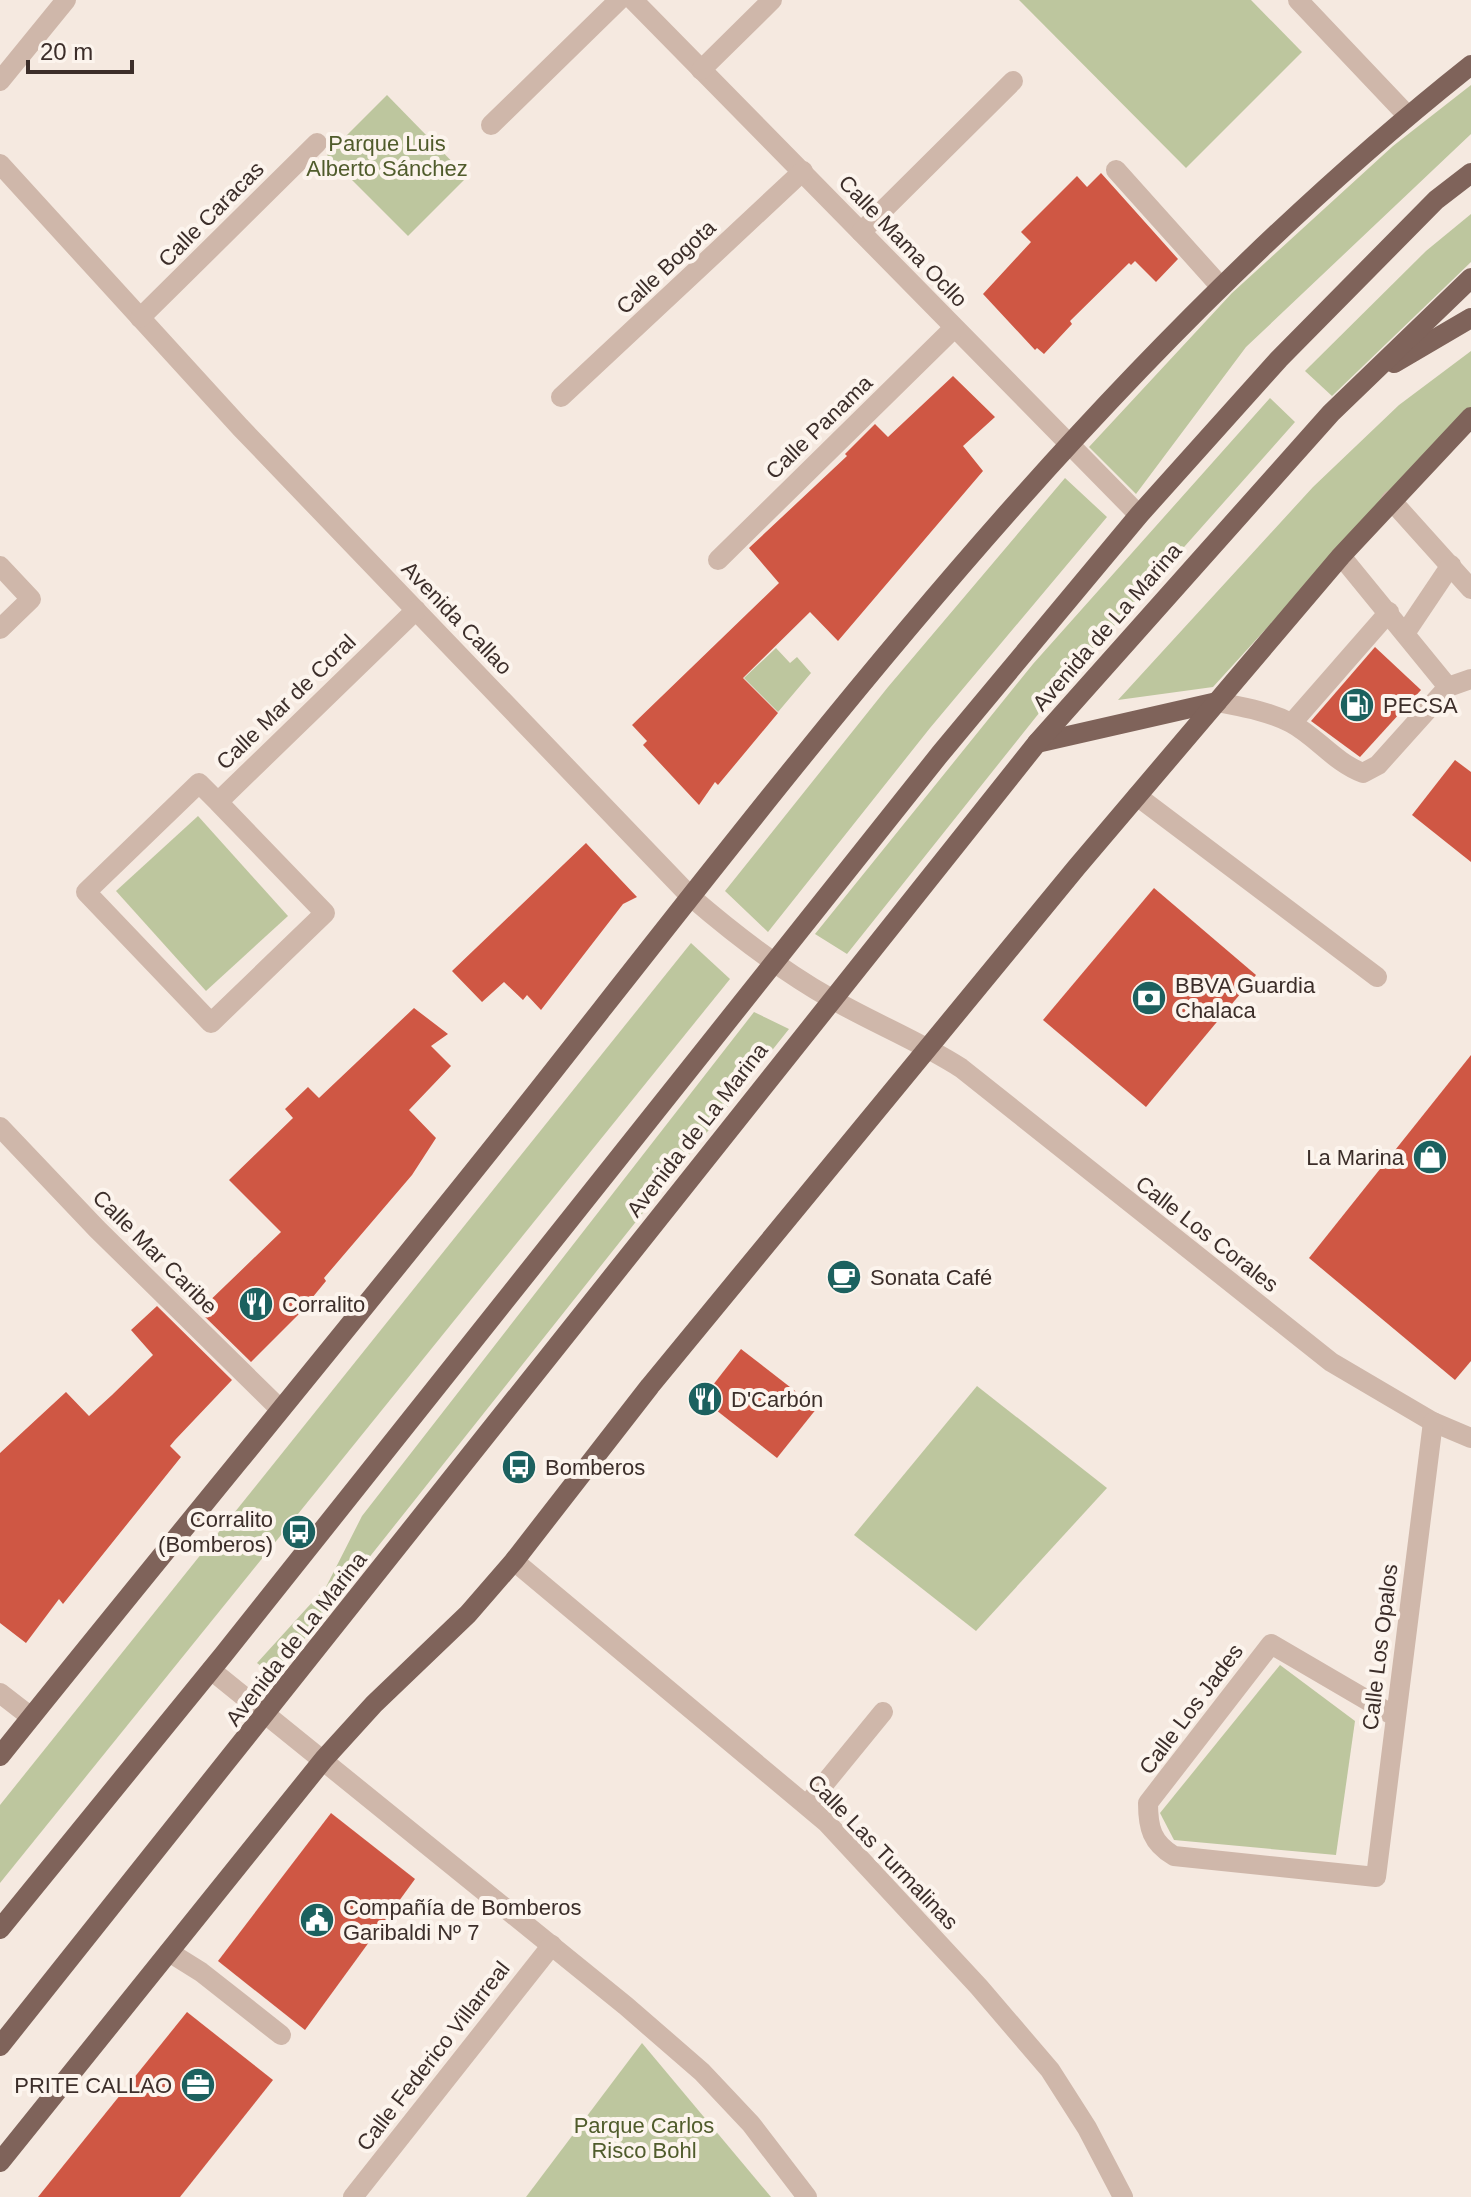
<svg xmlns="http://www.w3.org/2000/svg" width="1471" height="2197" font-family="Helvetica,sans-serif">
<rect width="100%" height="100%" fill="#f5e9e0"/>
<g fill="#bdc69e">
<path d="M1019,0H1251L1302,52L1186,168Z"/>
<path d="M1471,85V134L1246,347L1136,494L1089,447L1232,293L1393,146Z"/>
<path d="M387,95L467,177L408,236L327,155Z"/>
<path d="M1471,214V262L1332,396L1305,371L1426,251Z"/>
<path d="M1471,351V413L1436,442L1213,687L1118,700L1313,487L1399,405Z"/>
<path d="M1270,398L1295,422L1059,688L847,954L815,934L1033,664Z"/>
<path d="M1065,478L1107,517L930,728L768,932L725,891L888,687Z"/>
<path d="M776,648L790,663L797,657L811,673L778,712L744,678Z"/>
<path d="M198,816L288,916L206,991L116,891Z"/>
<path d="M691,943L730,979L0,1883V1805Z"/>
<path d="M754,1012L789,1029L275,1676L257,1663L326,1587L362,1516Z"/>
<path d="M977,1386L1107,1488L976,1631L854,1535Z"/>
<path d="M1280,1665L1355,1721L1336,1855L1174,1840L1160,1813Z"/>
<path d="M642,2043L771,2197H526Z"/>
</g>
<g fill="#cf5744">
<path d="M1101,173L1178,259L1156,282L1135,261L1131,265L1129,263L1070,321L1072,324L1044,354L1037,348L1035,350L983,294L1031,242L1021,232L1077,176L1087,187Z"/>
<path d="M953,376L995,417L963,446L983,471L838,641L810,612L743,678L778,713L718,785L715,782L699,805L643,745L647,741L632,725L779,583L749,548L847,456L845,454L875,424L888,437Z"/>
<path d="M1375,647L1421,690L1360,757L1311,721Z"/>
<path d="M1455,760L1471,772V862L1412,815Z"/>
<path d="M586,843L637,897L623,904L541,1010L527,995L523,1000L504,982L482,1002L452,971Z"/>
<path d="M1154,888L1256,975L1146,1107L1043,1020Z"/>
<path d="M414,1008L448,1034L431,1046L451,1066L409,1110L436,1138L412,1175L324,1278L326,1281L298,1315L251,1362L199,1311L281,1232L229,1180L293,1118L285,1109L308,1087L319,1098Z"/>
<path d="M1471,1055V1361L1455,1380L1309,1258Z"/>
<path d="M157,1306L232,1380L175,1440L170,1446L181,1457L63,1604L59,1599L26,1643L0,1623V1453L66,1392L89,1416L112,1395L153,1355L131,1330Z"/>
<path d="M741,1349L817,1408L777,1458L702,1399Z"/>
<path d="M331,1813L415,1879L305,2030L218,1961Z"/>
<path d="M187,2012L273,2080L180,2197H38Z"/>
</g>
<g fill="none" stroke-linecap="round" stroke-linejoin="round">
<g stroke="#cfb7aa" stroke-width="20">
<path d="M633,0L1139,515"/>
<path d="M1298,0L1407,115"/>
<path d="M701,70L772,0"/>
<path d="M0,81L66,0"/>
<path d="M491,125L619,0"/>
<path d="M0,164L240,427L690,896C734,934 779,969 830,998C873,1023 919,1041 961,1068L1331,1362L1433,1422L1471,1438"/>
<path d="M1116,170L1221,287"/>
<path d="M861,232L1013,81"/>
<path d="M140,318L317,143"/>
<path d="M561,397L803,171"/>
<path d="M1391,500L1471,589"/>
<path d="M1341,556L1448,687"/>
<path d="M718,560L954,328"/>
<path d="M0,566L31,599L0,629"/>
<path d="M1406,632L1451,565"/>
<path d="M1217,702C1242,707 1268,711 1291,723C1317,737 1334,762 1363,773L1378,765L1448,687L1471,679"/>
<path d="M1292,723L1389,612"/>
<path d="M1137,796L1377,977"/>
<path d="M218,802L325,913L211,1023L86,892L199,783L218,802L416,610"/>
<path d="M0,1127L97,1229L280,1409"/>
<path d="M514,1561L826,1822L979,1987L1050,2070L1087,2128L1123,2197"/>
<path d="M211,1670L626,2006L702,2072L751,2124L807,2197"/>
<path d="M0,1693L31,1717"/>
<path d="M1396,1717L1271,1644L1148,1803C1148,1828 1152,1843 1174,1856L1376,1877L1433,1422"/>
<path d="M807,1805L883,1712"/>
<path d="M169,1952L201,1972L281,2035"/>
<path d="M353,2197L552,1945"/>
</g>
<g stroke="#7f635a" stroke-width="20">
<path d="M1394,363L1471,318"/>
<path d="M1037,743L1217,702"/>
<path d="M0,1756C176,1536 357,1319 532,1098C820,733 1104,356 1471,65"/>
<path d="M0,1929L224,1654L940,754L1139,515L1279,359L1436,200L1471,173"/>
<path d="M0,2046L1037,743L1331,413L1471,278"/>
<path d="M0,2162L324,1759L374,1704L468,1614L514,1561L650,1386L1076,868L1341,556L1471,417"/>
</g>
</g>
<defs>
<g id="fuel-disc" transform="scale(1.8)"><circle r="9.5" fill="#1c615f" stroke="#fcf4ed"/><path d="M-5.5-6h7V0h2V4h1.3V-2.5L3-4.5l.8-.8L6-3V5H2.5V1h-1V6h-7ZM-4.2-4.7v3.2H.2V-4.7Z" fill="#fff"/></g>
<g id="bank-disc" transform="scale(1.8)"><circle r="9.5" fill="#1c615f" stroke="#fcf4ed"/><path d="M-6-4H6V4H-6ZM0-2.3a2.3 2.3 0 1 0 0 4.6a2.3 2.3 0 1 0 0-4.6Z" fill="#fff"/></g>
<g id="shop-disc" transform="scale(1.8)"><circle r="9.5" fill="#1c615f" stroke="#fcf4ed"/><path d="M-5-2.5h2.3a2.7 3.5 0 0 1 5.4 0H5L5.5 6h-11ZM-1.5-2.5h3a1.5 2.3 0 0 0-3 0Z" fill="#fff"/></g>
<g id="cafe-disc" transform="scale(1.8)"><circle r="9.5" fill="#1c615f" stroke="#fcf4ed"/><path d="M-5.5-4.5H6V0H3Q3 3.5 0 3.5H-2.5Q-5.5 3.5-5.5 0ZM3-3.2v2h1.7v-2ZM-6 4.5H4V6H-6Z" fill="#fff"/></g>
<g id="restaurant-disc" transform="scale(1.8)"><circle r="9.5" fill="#1c615f" stroke="#fcf4ed"/><path d="M-5-6h1v4h1v-4h1v4h1v-4h1v5L-1.5 .5V6h-2V.5L-5-1ZM5-6V6H3V1.5H1.5Q1.5-4 5-6Z" fill="#fff"/></g>
<g id="bus-disc" transform="scale(1.8)"><circle r="9.5" fill="#1c615f" stroke="#fcf4ed"/><path d="M-5-6H5V4H4V6H2V4H-2V6H-4V4H-5ZM-3.5-4V0h7V-4ZM-3.5 1.2v1.5H-2V1.2ZM2 1.2v1.5H3.5V1.2Z" fill="#fff"/></g>
<g id="civic-disc" transform="scale(1.8)"><circle r="9.5" fill="#1c615f" stroke="#fcf4ed"/><path d="M-.6-6.5H3V-4.5H.6V-3L4-1V1h2V6H-6V1h2V-1L-.6-3ZM-1.2 2.5V6h2.4V2.5Z" fill="#fff"/></g>
<g id="office-disc" transform="scale(1.8)"><circle r="9.5" fill="#1c615f" stroke="#fcf4ed"/><path d="M-6-3h4V-5.5h4V-3h4V5H-6ZM-1-4.5V-3h2v-1.5ZM-6 0V1H6V0Z" fill="#fff"/></g>
</defs>
<g fill-rule="evenodd">
<use href="#fuel-disc" x="1357" y="705"/>
<use href="#bank-disc" x="1149" y="998"/>
<use href="#shop-disc" x="1430" y="1157"/>
<use href="#cafe-disc" x="844" y="1277"/>
<use href="#restaurant-disc" x="256" y="1304"/>
<use href="#restaurant-disc" x="705" y="1399"/>
<use href="#bus-disc" x="519" y="1467"/>
<use href="#bus-disc" x="299" y="1532"/>
<use href="#civic-disc" x="317" y="1920"/>
<use href="#office-disc" x="198" y="2085"/>
</g>
<g text-anchor="middle" dominant-baseline="central" stroke-width="8" stroke-linejoin="round" paint-order="stroke">
<g font-size="22" fill="#505c2c" stroke="#fcf4ed">
<text x="387" y="143">Parque Luis<tspan x="387" dy="25">Alberto Sánchez</tspan></text>
<text x="644" y="2125">Parque Carlos<tspan x="644" dy="25">Risco Bohl</tspan></text>
</g>
<g font-size="22" fill="#3c2e2a" stroke="#fcf4ed">
<text transform="translate(211 214) rotate(-45)">Calle Caracas</text>
<text transform="translate(903 241) rotate(46)">Calle Mama Ocllo</text>
<text transform="translate(666 267) rotate(-43)">Calle Bogota</text>
<text transform="translate(819 427) rotate(-44)">Calle Panama</text>
<text transform="translate(457 618) rotate(46)">Avenida Callao</text>
<text transform="translate(1107 627) rotate(-49)">Avenida de La Marina</text>
<text transform="translate(286 702) rotate(-44)">Calle Mar de Coral</text>
<text transform="translate(697 1130) rotate(-52)">Avenida de La Marina</text>
<text transform="translate(1207 1234) rotate(38)">Calle Los Corales</text>
<text transform="translate(155 1252) rotate(45)">Calle Mar Caribe</text>
<text transform="translate(296 1639) rotate(-52)">Avenida de La Marina</text>
<text transform="translate(1380 1647) rotate(-83)">Calle Los Opalos</text>
<text transform="translate(1191 1709) rotate(-53)">Calle Los Jades</text>
<text transform="translate(883 1852) rotate(46)">Calle Las Turmalinas</text>
<text transform="translate(433 2056) rotate(-52)">Calle Federico Villarreal</text>
</g>
<g font-size="22" fill="#3c2e2a" stroke="#fcf4ed" text-anchor="start">
<text x="1383" y="705">PECSA</text>
<text x="1175" y="985">BBVA Guardia<tspan x="1175" dy="25">Chalaca</tspan></text>
<text x="1404" y="1157" text-anchor="end">La Marina</text>
<text x="870" y="1277">Sonata Café</text>
<text x="282" y="1304">Corralito</text>
<text x="731" y="1399">D'Carbón</text>
<text x="545" y="1467">Bomberos</text>
<text x="273" y="1519" text-anchor="end">Corralito<tspan x="273" dy="25">(Bomberos)</tspan></text>
<text x="343" y="1907">Compañía de Bomberos<tspan x="343" dy="25">Garibaldi Nº 7</tspan></text>
<text x="172" y="2085" text-anchor="end">PRITE CALLAO</text>
</g>
</g>
<path d="M28 60v12h104v-12" fill="none" stroke="#3c2e2a" stroke-width="4"/>
<text x="40" y="60" font-size="24" fill="#3c2e2a" stroke="#fcf4ed" stroke-width="6" paint-order="stroke">20 m</text>
</svg>
